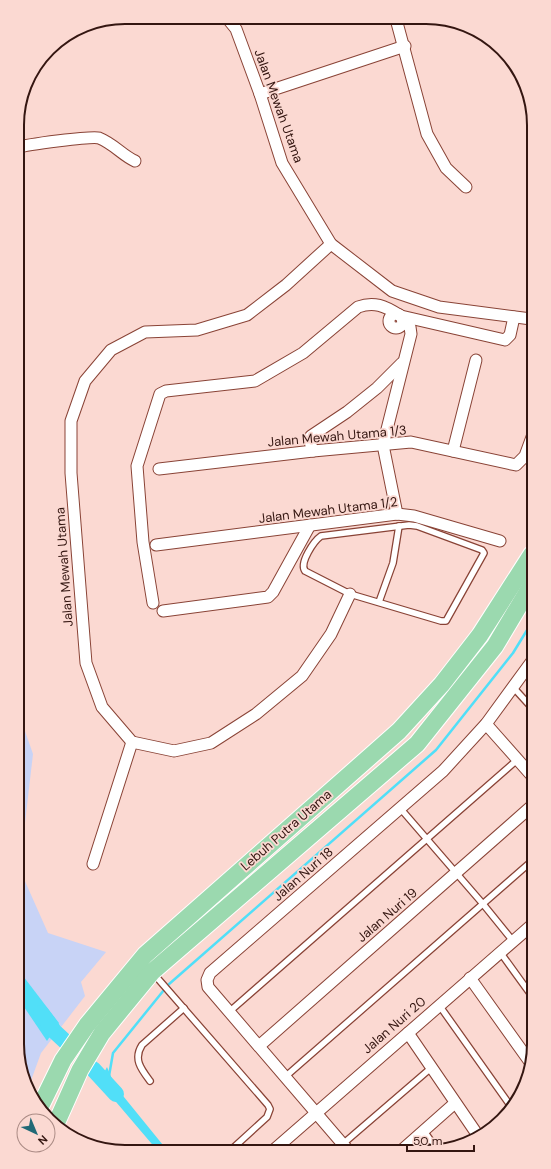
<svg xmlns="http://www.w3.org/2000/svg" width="551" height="1169" font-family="'DM Sans',sans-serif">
<rect width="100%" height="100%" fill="#fbd9d2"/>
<g fill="#c8d3f6">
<path d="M19,714L33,754L20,866Z"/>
<path d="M20,870L48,933L106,952L81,982L85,996L41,1053L29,1086L21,1072Z"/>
</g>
<g fill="#51dff8">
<path d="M20,972L59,1023L47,1041L20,1001Z"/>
<path d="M107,1067L115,1086L167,1150H157L99,1082Z"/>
</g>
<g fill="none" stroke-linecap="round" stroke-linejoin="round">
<path stroke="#51dff8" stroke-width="2.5" d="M109,1076L113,1053L168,985L436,750L513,653L532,622"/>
<g stroke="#51dff8" stroke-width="16">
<path d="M41,1013L54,1031L68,1044"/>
<path d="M93,1069L116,1094"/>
</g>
<g stroke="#894336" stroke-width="8">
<g id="lane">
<path d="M409,525L417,526L482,550L484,553L446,621H441L350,594L305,571C299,563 314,541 321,536Z"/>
<path d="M379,602L393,563L399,526"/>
<path d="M513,687L532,708"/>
<path d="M400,808L483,904L513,941"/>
<path d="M500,952L534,999"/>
<path d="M153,973L268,1105L270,1109L267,1117L232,1149"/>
<path d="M439,1005L512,1108"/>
<path d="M229,1012L517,760"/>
<path d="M285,1077L533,860"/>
<path d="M150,1081C141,1069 133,1059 142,1045L184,1008"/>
<path d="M424,1131L436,1148"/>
<path d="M337,1149L431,1068"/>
</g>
</g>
<g stroke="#894336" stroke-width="13">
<g id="street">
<path d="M227,18L236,29L260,94L282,163L331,244L392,291L439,307L531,319"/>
<path d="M396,19L427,134L446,168L466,187"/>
<path d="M260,94L405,46"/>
<path d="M17,148C26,144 93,136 99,138C114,144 122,155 135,161"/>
<path d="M331,244L286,285L247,315L197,330L145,332L111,350L85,381L71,421V473L86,663L102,707L132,742L174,751L211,743L256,714L302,676L331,634L350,594"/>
<circle cx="396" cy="321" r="7"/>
<path d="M401,316L505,340L510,335L514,317"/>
<path d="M313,451L310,442L311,436L347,412L377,388L402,363"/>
<path d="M453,451L476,360"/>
<path d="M159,469L313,451L411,442L516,465L525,456L532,437"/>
<path d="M397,514L383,445L411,334L410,327L402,319"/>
<path d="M156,545L397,514L414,516L500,541"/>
<path d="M153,603L143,542L137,466L160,394L166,391L255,381L303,353L358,307C374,301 385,306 399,315"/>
<path d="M163,611L268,597L273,592L310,525"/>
<path d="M486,724L533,777"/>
<path d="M93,864L132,742"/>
<path d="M470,978L530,1062"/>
<path d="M408,1033L479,1137"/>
<path d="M259,1046L533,805"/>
<path d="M275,1149L533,924"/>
<path d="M347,1149L208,987L207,980L210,973L443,771L486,724L532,661"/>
<path d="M403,1149L455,1103"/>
</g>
</g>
<g stroke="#fff" stroke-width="19">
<g id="primary">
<path d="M41,1105L63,1060L87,1025L145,955L399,731L442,684L480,635L532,554"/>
<path d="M55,1126L80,1070L102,1033L152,972L417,744L495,646L532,584"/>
</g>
</g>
<use href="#lane" stroke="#fff" stroke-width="5.5"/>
<use href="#street" stroke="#fff" stroke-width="11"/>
<use href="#primary" stroke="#9bd9af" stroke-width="17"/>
</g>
<g text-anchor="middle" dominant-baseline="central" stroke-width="3.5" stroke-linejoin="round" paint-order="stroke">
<g font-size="13" fill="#341611" stroke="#fbd9d2">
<text transform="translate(279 106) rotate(70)">Jalan Mewah Utama</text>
<text transform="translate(337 436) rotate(-5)">Jalan Mewah Utama 1/3</text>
<text transform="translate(328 510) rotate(-7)">Jalan Mewah Utama 1/2</text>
<text transform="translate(64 567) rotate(-94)">Jalan Mewah Utama</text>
<text transform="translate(286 830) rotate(-41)">Lebuh Putra Utama</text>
<text transform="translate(303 874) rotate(-41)">Jalan Nuri 18</text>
<text transform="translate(387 915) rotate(-41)">Jalan Nuri 19</text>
<text transform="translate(394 1025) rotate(-41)">Jalan Nuri 20</text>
</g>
</g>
<path d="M0 0H551V1169H0ZM125 24H426A101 101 0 0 1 527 125V1044A101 101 0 0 1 426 1145H125A101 101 0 0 1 24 1044V125A101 101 0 0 1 125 24Z" fill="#fbd9d2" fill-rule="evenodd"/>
<path fill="none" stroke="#341611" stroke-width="2" d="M125 24H426A101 101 0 0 1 527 125V1044A101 101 0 0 1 426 1145H125A101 101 0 0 1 24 1044V125A101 101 0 0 1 125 24Z"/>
<g transform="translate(36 1133) rotate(136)"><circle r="19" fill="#fbd9d2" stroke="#ab8b85"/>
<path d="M0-3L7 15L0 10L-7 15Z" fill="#216976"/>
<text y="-6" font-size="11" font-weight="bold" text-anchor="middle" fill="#341611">N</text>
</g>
<path d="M407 1145v6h67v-6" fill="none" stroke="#341611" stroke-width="2"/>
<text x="413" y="1145" font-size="12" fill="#341611" stroke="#fbd9d2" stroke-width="3" paint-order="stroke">50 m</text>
</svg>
